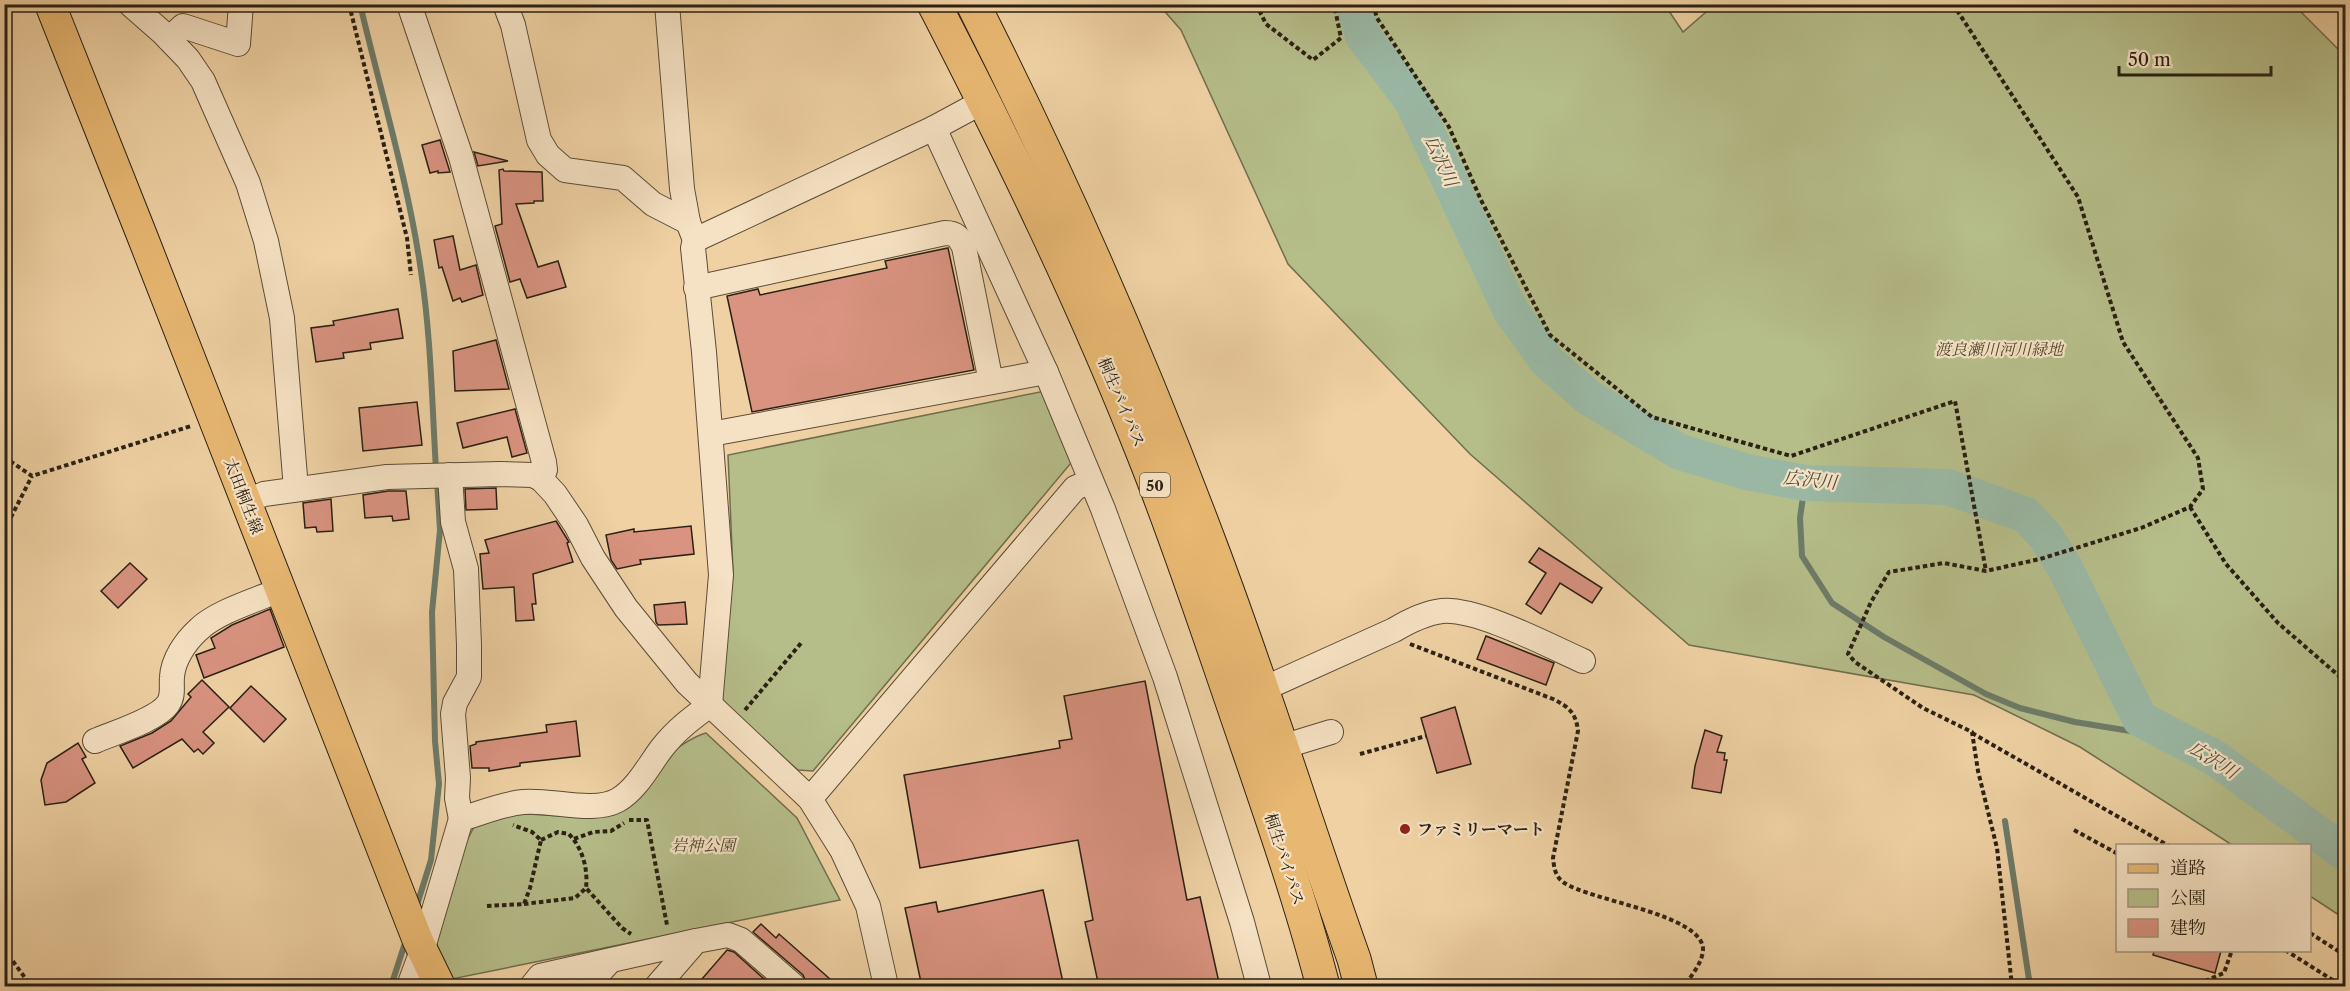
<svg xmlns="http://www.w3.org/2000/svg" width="2350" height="991" font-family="'Libre Caslon Text','Noto Serif JP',serif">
<rect width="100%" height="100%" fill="#efd1a3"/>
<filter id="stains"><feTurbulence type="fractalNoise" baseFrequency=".00333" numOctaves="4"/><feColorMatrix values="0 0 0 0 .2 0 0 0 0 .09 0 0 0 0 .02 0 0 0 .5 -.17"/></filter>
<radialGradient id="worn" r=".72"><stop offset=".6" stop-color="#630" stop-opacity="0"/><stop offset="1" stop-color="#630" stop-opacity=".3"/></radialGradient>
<g fill="#b5bd89" stroke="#706e4e" stroke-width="1.5">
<path d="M1714,5H2294L2345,56V919L2310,896V846L2232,845L2080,747L1974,695L1689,645L1470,454L1288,264L1181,30L1159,5H1665L1683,32Z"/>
<path d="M1045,391L1076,457L813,771L798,770L723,705L719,693L733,572L728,455Z"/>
<path d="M706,733L797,818L840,900L447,980L435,945L465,844L474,827L512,813L594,818C621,795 676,741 706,733Z"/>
</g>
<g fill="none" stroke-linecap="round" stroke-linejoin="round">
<g stroke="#6d7b69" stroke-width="6">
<path d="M360,4C381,93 408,181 421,271C431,337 432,403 436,470"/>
<path d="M1805,483L1800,518L1802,556L1832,603L1884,637L1986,694L2020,708L2075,722L2173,738"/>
<path d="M2005,821L2030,986"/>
<path d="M416,908L431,860L439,784L435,741L432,612L440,530L437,480"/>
<path d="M391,986L406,940"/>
</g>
<path stroke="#9ab7a3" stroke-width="36" d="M1354,4L1363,36L1412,101L1511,311L1547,361L1588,397L1680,452L1747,472L1805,483L1948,487L2026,515L2046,537L2065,568L2140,719L2215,758L2346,854"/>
</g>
<g fill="#d99380" stroke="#2a2013" stroke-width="1.5">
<path d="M440,140L450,172L438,173V171L430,173L422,145Z"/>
<path d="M474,152L508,161L478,166Z"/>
<path d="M503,169L504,171L542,172L543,201H534V203L516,204L538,267L558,261L566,287L527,298L520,279L510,282L495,226L502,224L499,170Z"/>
<path d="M453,236L460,270L476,265L483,295L462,302L460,298L453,301L442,267L439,268L434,240Z"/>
<path d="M948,248L974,370L752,412L727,296L758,289L760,295L887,268L885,261Z"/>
<path d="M398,309L403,338L370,343L371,349L343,353L344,358L316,362L311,328L334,325L333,321Z"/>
<path d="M496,340L509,389L455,391L453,351Z"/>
<path d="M417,402L422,445L363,451L359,408Z"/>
<path d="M515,409L527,453L512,457L507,437L463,448L457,423Z"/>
<path d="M496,488L497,509L466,510L465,489Z"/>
<path d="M388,491H406L409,519L393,521L392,516L365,518L363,495Z"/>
<path d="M331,499L333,531L317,532L316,527L305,528L303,503Z"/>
<path d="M556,521L569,542L567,543L573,562L533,574L536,604H532L534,620L516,621L514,587L483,589L480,554L489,553L485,540Z"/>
<path d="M691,526L694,554L640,560L641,564L617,569L611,560L606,535L634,529V532Z"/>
<path d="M1539,548L1602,588L1592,603L1560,583L1541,614L1526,604L1546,573L1529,562Z"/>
<path d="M130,563L147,579L118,608L101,591Z"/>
<path d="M685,602L687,624L658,625L656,622L654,605Z"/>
<path d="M270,609L284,647L204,678L196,655L215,648L211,638L232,625Z"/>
<path d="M1486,636L1554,663L1546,685L1477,659Z"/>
<path d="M202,680L229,707L203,732L214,743L203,754L198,749L194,752L182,739L133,768L120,746L152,733L171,721L191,697L188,694Z"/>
<path d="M1145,681L1187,900L1200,897L1220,987H1099L1085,922L1093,920L1078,840L920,868L904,775L1060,748L1059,741L1072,739L1064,696Z"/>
<path d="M251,686L286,719L264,742L230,708Z"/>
<path d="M1455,707L1471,764L1437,773L1421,718Z"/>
<path d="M576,721L580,756L520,763V766L489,771V768H472L470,746L476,744V742L547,732L546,725Z"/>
<path d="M1705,730L1722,736L1717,752L1725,753L1724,760H1727L1721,793L1692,788L1695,766Z"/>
<path d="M78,743L86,757L82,759L95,783L66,802L45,805L41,780L47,763Z"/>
<path d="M1043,890L1064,987H922L905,908L936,902L938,912Z"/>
<path d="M761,924L776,938L779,934L839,987H808L803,975L753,932Z"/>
<path d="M727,950L734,952L773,987H695Z"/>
<path d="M2154,951H2221L2215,973L2153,955Z"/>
</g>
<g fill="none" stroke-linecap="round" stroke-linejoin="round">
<g stroke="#5b4c37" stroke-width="26">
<g id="minor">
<path d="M130,4L163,33L188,59L203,81L248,183L266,241L282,318L296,489"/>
<path d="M409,4L461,157L544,462L545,470L541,479"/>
<path d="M505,4L513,25L539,140L548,155L565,170L623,178L653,204L688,222L695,240"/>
<path d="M667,4L682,189L688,222"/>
<path d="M169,39L183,26L238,44L241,4"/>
<path d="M934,128L1046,372L1103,509L1165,677L1242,922L1259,986"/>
<path d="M696,288L945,233C956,233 959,237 964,247L991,382"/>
<path d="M711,434L1046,372"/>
<path d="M450,475L453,522L466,569L469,645V677L455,703L453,714L458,778L457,798L461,819"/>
<path d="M246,501L264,494L387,477L500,474L533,475L541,479L555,494L576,525L593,558L626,608L687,683L810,799L842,850L868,906L886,986"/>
<path d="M1261,690L1394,630C1409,621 1425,613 1442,611C1478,608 1549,646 1583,661"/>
<path d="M710,705L721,575L704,352L693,248L695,240L934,128L984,101"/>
<path d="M95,741C113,733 157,720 168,704C174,695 171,687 172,677C173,660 185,642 198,630C216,612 256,600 280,590"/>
<path d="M1282,747L1331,732"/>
<path d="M810,799L1075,488L1091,481"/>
<path d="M409,986L422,951L461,819C481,813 502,804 523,802C551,799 593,814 618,800C637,789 649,765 662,748C676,730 692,718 710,705"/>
<path d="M532,986L540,976L696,941"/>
<path d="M587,986L610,961"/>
<path d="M657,986L696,941L728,935L741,940L794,986"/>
</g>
</g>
<g stroke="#2a2013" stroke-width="32">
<path id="major" d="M50,4L141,233L418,941L440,986"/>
</g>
<g stroke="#2a2013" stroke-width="35">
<g id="highway">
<path d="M934,4C1010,151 1082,299 1143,453C1177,538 1206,626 1236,713C1267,804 1299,894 1323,986"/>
<path d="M973,4C1062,180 1141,360 1210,544C1262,681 1305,821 1354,959L1361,986"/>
</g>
</g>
<g stroke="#2a2013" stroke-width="4" stroke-dasharray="4.5 3" stroke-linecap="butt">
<path d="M349,4L407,238L411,275"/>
<path d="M1256,4L1266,24L1313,60L1341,38L1334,4"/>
<path d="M1373,4L1377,18L1449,127L1481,200L1550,335L1652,417L1791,456L1955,401L1986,571"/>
<path d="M1953,4L2078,197L2123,342L2198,458L2203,489L2190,507L2141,528L2040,559L1986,571L1944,563L1889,572L1871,602L1848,654L1855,662L1923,708L1972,732L1978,771L1997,848L2012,986"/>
<path d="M4,457L32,476L191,426"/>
<path d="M2190,507L2226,564L2278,623L2346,682"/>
<path d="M4,531L32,476"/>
<path d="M1410,644L1553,699C1569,707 1576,713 1578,731L1553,858C1554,867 1555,876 1563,882C1589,901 1704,914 1703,950C1702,964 1691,975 1685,986"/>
<path d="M745,710L802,642"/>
<path d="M1972,733L2169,846"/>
<path d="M1360,754L1426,736"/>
<path d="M629,820H647L667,925H665"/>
<path d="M2074,830L2118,854"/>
<path d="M574,839L593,832L611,831L624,823"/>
<path d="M541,840L558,832L569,834C583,849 588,869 586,888"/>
<path d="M524,904L575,898L586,888L622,928L631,934"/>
<path d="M487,906L524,904L530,888L541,840L532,832L513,825"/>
<path d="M2310,933L2346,956"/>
<path d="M4,949L31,986"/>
<path d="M2285,950L2342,986"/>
<path d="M2205,981L2224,973L2232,950"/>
</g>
<use href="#minor" stroke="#f5e1c3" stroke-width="24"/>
<use href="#major" stroke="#e8b872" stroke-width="30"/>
<use href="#highway" stroke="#e8b872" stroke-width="33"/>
</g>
<circle fill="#8f2418" stroke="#f5e1c3" stroke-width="2" cx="1405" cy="829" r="6"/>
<g text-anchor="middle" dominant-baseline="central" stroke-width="4.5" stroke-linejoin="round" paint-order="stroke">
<rect fill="#f5e1c3" stroke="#675a48" stroke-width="1.5" x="1140" y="473" width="30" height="24" rx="4.5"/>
<g font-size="15" font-weight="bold" fill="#2a2013">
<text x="1155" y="485">50</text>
</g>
<g font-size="16" font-style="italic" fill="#4d4730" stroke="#f5e1c3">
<text x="1999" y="349">渡良瀬川河川緑地</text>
<text x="703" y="845">岩神公園</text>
</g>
<g font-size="16" fill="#2a2013" stroke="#f5e1c3">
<text transform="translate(1122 402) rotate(67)">桐生バイパス</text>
<text transform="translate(244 496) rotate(69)">太田桐生線</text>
<text transform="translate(1285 859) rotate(72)">桐生バイパス</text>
</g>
<g font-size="16" font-weight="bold" fill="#2a2013" stroke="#f5e1c3" text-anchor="start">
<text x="1417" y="829">ファミリーマート</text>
</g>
<g font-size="18" font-style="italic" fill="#4c4d3e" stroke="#f5e1c3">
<text transform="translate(1441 161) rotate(65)">広沢川</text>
<text transform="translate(1810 480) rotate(6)">広沢川</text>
<text transform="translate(2213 760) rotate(32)">広沢川</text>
</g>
</g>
<rect width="2350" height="991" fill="none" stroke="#efd1a3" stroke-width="24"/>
<rect x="6" y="6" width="2338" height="979" fill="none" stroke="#2a2013" stroke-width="3"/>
<rect x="12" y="12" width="2326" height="967" fill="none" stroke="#2a2013" stroke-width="1.5"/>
<rect x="2116" y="844" width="195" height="108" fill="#f5e1c3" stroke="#a4947d" stroke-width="1.5"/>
<rect x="2128" y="864" width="30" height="9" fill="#e8b872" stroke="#a4947d" stroke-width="1.5"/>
<text x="2170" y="874" font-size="18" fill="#2a2013">道路</text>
<rect x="2128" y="889" width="30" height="18" fill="#b5bd89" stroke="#a4947d" stroke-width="1.5"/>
<text x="2170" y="904" font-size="18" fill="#2a2013">公園</text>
<rect x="2128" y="919" width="30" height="18" fill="#d99380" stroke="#a4947d" stroke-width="1.5"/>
<text x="2170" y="934" font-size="18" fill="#2a2013">建物</text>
<path d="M2119 66v9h152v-9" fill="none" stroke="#2a2013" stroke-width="3"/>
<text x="2128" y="66" font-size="18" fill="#2a2013" stroke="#f5e1c3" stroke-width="4.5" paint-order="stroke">50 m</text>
<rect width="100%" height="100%" filter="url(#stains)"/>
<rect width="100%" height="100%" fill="url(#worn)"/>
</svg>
